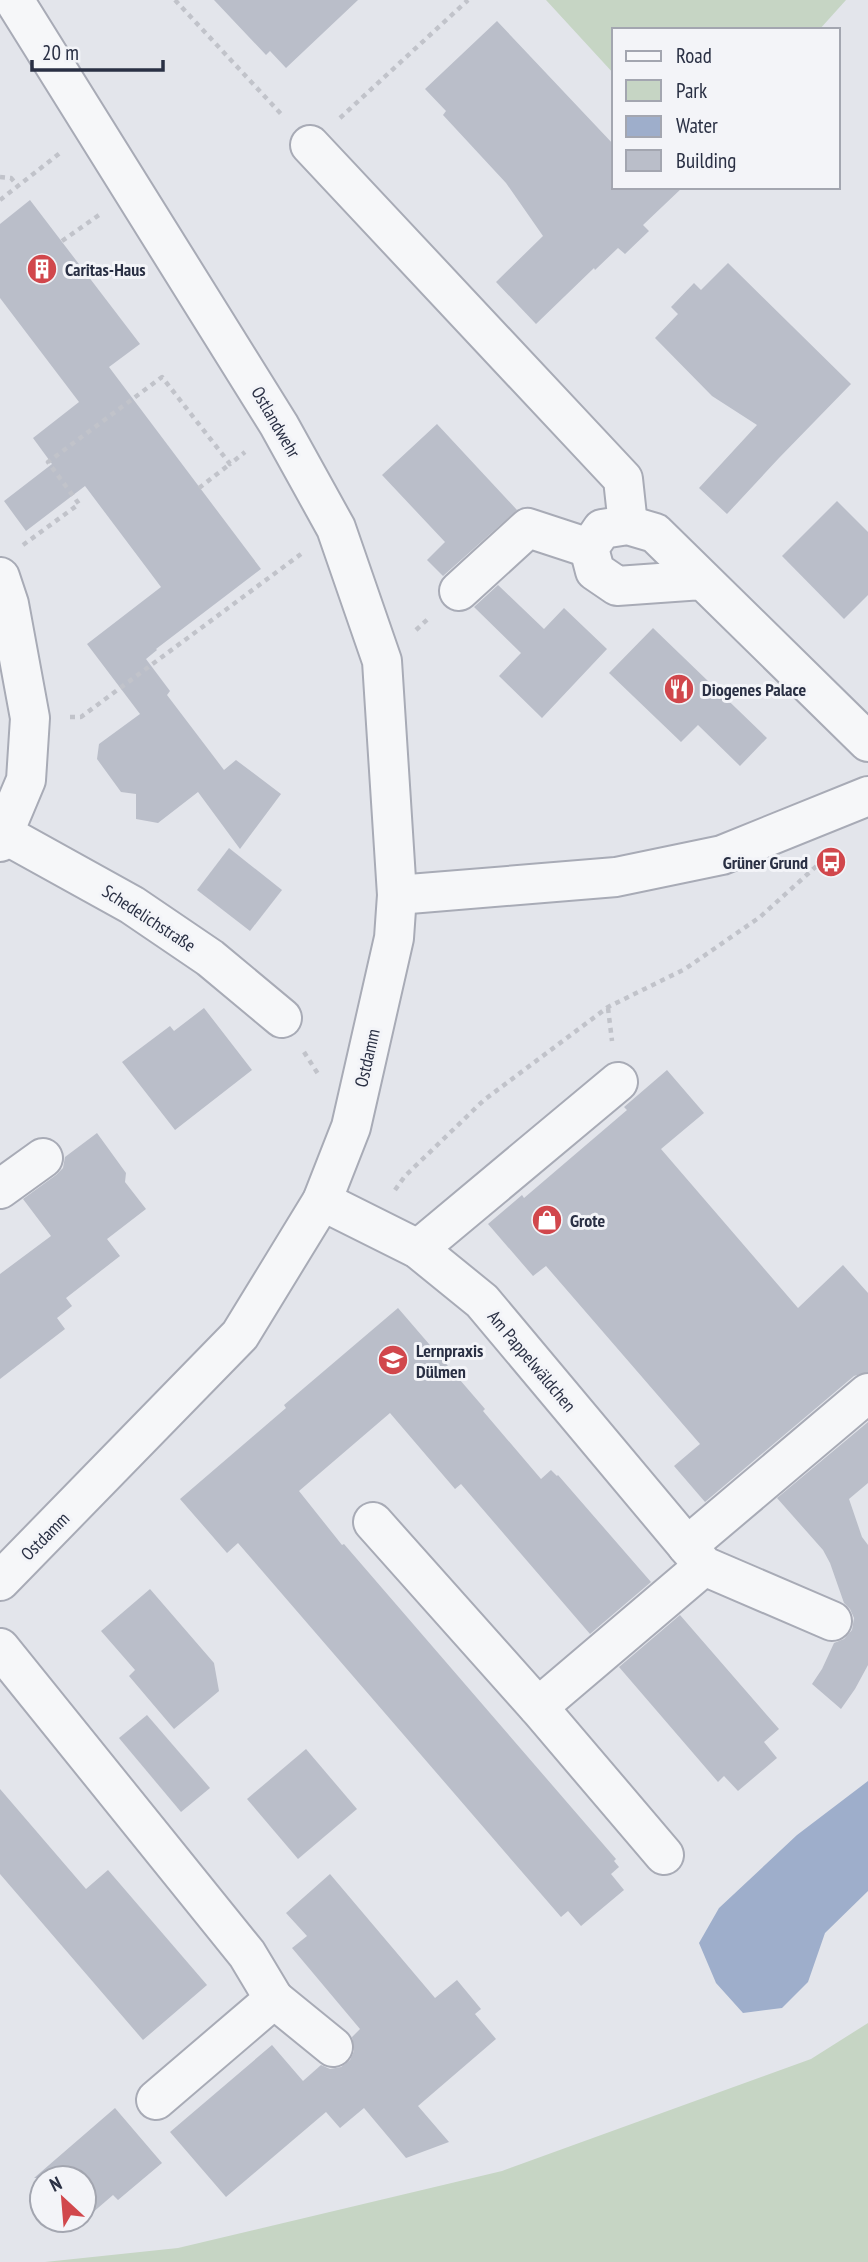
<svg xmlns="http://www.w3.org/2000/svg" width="868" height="2262" font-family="'PT Sans Narrow',sans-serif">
<rect width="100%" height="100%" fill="#e3e5eb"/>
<g fill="#c6d5c4">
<path d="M546,0H846L819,30H614V74Z"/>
<path d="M868,2023V2262H45L178,2248L502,2171L811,2059Z"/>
</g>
<path fill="#9eaecb" d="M868,1781V1891L825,1933L808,1982L782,2008L743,2013L716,1983L699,1943L719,1908L797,1835Z"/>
<g fill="#babec9">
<path d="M214,0H358L286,68L270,51L266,55Z"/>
<path d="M497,21L614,145V187H683L643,225L649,231L625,254L618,248L595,270L594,268L536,324L496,282L543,236L506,183L443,115L446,111L425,89Z"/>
<path d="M30,200L140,344L109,367L261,569L156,649L157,650L146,659L170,691L167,695L224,770L236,760L281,794L240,849L198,792L158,823L136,819V794L121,792L97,759L99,744L140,714L87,644L161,587L85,486L26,531L4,501L52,464L33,438L79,402L0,298V224Z"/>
<path d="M728,263L851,384L779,458L727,514L699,488L757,425L712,396L655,338L678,314L671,307L694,283L701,290Z"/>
<path d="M437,424L517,510L443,576L427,560L445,542L382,475Z"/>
<path d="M837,501L868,532V595L844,619L782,556Z"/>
<path d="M498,585L544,629L564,608L607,649L542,718L499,676L521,653L474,607Z"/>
<path d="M653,628L767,738L740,766L698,725L681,742L609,673Z"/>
<path d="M229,848L282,890L250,931L197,890Z"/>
<path d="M204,1008L252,1070L175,1130L122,1062L170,1026L174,1031Z"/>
<path d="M667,1070L704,1113L661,1149L798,1308L843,1265L868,1293V1372L854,1376L705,1502L674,1466L700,1444L546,1266L533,1276L488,1224L522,1195L524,1198L627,1110L624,1107Z"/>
<path d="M97,1133L126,1173L125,1182L146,1209L107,1239L120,1256L66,1298L72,1306L57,1318L65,1329L0,1379V1274L51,1236L23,1199L56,1175L63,1168L65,1157Z"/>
<path d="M398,1308L485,1409L483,1411L541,1479L551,1470L557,1476L558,1475L651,1582L590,1634L461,1484L455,1489L390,1413L299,1491L342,1545L344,1544L616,1859L614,1861L619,1867L611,1874L624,1890L581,1926L568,1911L561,1917L238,1543L227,1553L180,1499L286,1408L284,1405Z"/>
<path d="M868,1422V1483L849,1499L862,1537L868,1545V1665L855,1689L841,1709L812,1684L822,1669L834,1643L844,1639L852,1630L854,1618L850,1609L844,1603L830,1563L823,1550L777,1498Z"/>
<path d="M150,1589L214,1663L219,1691L174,1729L129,1676L135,1670L101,1631Z"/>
<path d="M680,1615L779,1729L764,1742L777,1758L738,1791L724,1776L718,1782L619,1667Z"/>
<path d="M147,1715L210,1788L181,1812L119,1738Z"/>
<path d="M306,1749L357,1809L298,1859L247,1799Z"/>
<path d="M0,1789L86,1889L108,1870L207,1985L143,2040L0,1874Z"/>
<path d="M330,1874L435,1998L457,1980L481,2009L475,2014L496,2039L418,2106L449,2142L406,2158L364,2108L340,2128L326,2112L226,2197L170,2132L272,2045L303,2081L321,2065L330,2069L341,2067L350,2060L354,2051L352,2037L360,2029L292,1948L307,1936L286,1913Z"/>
<path d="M115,2108L162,2163L118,2200L113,2195L84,2220V2178H34Z"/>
</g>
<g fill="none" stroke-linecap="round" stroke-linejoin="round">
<g stroke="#a8abb6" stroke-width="42">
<g id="minor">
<path d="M310,145L623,479L628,525"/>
<path d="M0,577L9,604L30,718L26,780L0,842"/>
<path d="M702,580L617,586L595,571L589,548L602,529L628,525L655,533L868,742"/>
<path d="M459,591L528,528L589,548"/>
<path d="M4,834L132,905L210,958L282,1018"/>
<path d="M397,895L616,877L722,855L868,796"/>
<path d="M0,1189L43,1158"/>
<path d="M322,1201L418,1249L482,1301L704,1566L832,1621"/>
<path d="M418,1249L618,1082"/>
<path d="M373,1522L538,1707"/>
<path d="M687,1546L868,1393"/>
<path d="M0,1581L240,1335L322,1201L351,1127L394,938L397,895L382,661L336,528L279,425L14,0"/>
<path d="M0,1648L247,1954L274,1999L156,2100"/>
<path d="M664,1855L538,1707L704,1566"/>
<path d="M274,1999L333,2047"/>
</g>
</g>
<g stroke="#c1c3ca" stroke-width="4.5" stroke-dasharray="5 5" stroke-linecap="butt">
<path d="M175,0L282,115"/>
<path d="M340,118L468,0"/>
<path d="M0,177L11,178L18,186"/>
<path d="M0,200L60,153"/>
<path d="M62,241L99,215"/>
<path d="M199,488L230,464"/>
<path d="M23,545L79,504L48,462L162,377L230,464L245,452"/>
<path d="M416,630L430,617"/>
<path d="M70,717H81L301,554"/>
<path d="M608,1008L612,1041"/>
<path d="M304,1052L320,1077"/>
<path d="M395,1190L405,1176L484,1100L608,1007L685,969L760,917L821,862"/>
</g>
<use href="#minor" stroke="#f6f7f9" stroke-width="38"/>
</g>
<defs>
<g id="building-disc" transform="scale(1.575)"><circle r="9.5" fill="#d1474c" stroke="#f3f4f8"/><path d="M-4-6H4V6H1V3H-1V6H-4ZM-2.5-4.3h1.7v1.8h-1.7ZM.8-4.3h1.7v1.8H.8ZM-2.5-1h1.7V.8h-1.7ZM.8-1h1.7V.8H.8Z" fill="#fff"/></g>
<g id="restaurant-disc" transform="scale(1.575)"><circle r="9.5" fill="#d1474c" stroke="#f3f4f8"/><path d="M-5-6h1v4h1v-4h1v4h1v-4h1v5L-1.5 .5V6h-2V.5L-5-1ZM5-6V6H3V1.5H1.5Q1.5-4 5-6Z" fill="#fff"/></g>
<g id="bus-disc" transform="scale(1.575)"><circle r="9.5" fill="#d1474c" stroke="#f3f4f8"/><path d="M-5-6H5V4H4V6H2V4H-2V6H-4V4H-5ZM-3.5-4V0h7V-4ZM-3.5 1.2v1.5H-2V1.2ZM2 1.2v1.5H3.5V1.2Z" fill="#fff"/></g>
<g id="shop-disc" transform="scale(1.575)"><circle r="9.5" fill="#d1474c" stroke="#f3f4f8"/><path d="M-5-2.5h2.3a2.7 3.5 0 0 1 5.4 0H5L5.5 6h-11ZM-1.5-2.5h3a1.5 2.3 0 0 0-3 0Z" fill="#fff"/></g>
<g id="school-disc" transform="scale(1.575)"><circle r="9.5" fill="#d1474c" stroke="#f3f4f8"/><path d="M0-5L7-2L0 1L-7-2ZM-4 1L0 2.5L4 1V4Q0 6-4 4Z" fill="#fff"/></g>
</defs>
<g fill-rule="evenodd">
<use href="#building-disc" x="42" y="269"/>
<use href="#restaurant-disc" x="679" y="689"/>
<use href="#bus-disc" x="831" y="862"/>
<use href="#shop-disc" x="547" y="1220"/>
<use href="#school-disc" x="393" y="1360"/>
</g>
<g text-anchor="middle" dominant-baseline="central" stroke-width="6" stroke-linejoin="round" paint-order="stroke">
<g font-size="18" font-weight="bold" fill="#2a3044" stroke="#f3f4f8" text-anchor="start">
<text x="65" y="269">Caritas-Haus</text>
<text x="702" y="689">Diogenes Palace</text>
<text x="808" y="862" text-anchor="end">Grüner Grund</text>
<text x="570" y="1220">Grote</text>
<text x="416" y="1350">Lernpraxis<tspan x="416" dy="21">Dülmen</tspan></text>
</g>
<g font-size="18" fill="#2a3044" stroke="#f3f4f8">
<text transform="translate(276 422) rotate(60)">Ostlandwehr</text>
<text transform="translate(149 918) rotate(33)">Schedelichstraße</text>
<text transform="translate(367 1058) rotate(-77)">Ostdamm</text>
<text transform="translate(532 1361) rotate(50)">Am Pappelwäldchen</text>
<text transform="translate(45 1536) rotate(-45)">Ostdamm</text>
</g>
</g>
<rect x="612" y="28" width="228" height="161" fill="#f3f4f8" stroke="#a3a6b0" stroke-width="2"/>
<rect x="626" y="51" width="35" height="10" fill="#f6f7f9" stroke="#a3a6b0" stroke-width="2"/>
<text x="676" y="63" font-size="21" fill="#2a3044">Road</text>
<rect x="626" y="80" width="35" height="21" fill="#c6d5c4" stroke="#a3a6b0" stroke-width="2"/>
<text x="676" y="98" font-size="21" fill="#2a3044">Park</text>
<rect x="626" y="116" width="35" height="21" fill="#9eaecb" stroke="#a3a6b0" stroke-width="2"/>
<text x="676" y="133" font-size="21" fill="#2a3044">Water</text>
<rect x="626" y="150" width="35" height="21" fill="#babec9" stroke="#a3a6b0" stroke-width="2"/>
<text x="676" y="168" font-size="21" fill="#2a3044">Building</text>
<g transform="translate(63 2199) rotate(334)"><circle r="33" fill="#f3f4f8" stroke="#a3a6b0" stroke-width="2"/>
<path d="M0-5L12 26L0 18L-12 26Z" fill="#d1474c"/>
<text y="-10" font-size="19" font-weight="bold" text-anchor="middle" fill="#2a3044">N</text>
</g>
<path d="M32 60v10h131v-10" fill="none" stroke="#2a3044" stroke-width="3.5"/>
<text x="42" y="60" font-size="21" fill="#2a3044" stroke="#f3f4f8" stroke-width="5" paint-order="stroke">20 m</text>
</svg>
